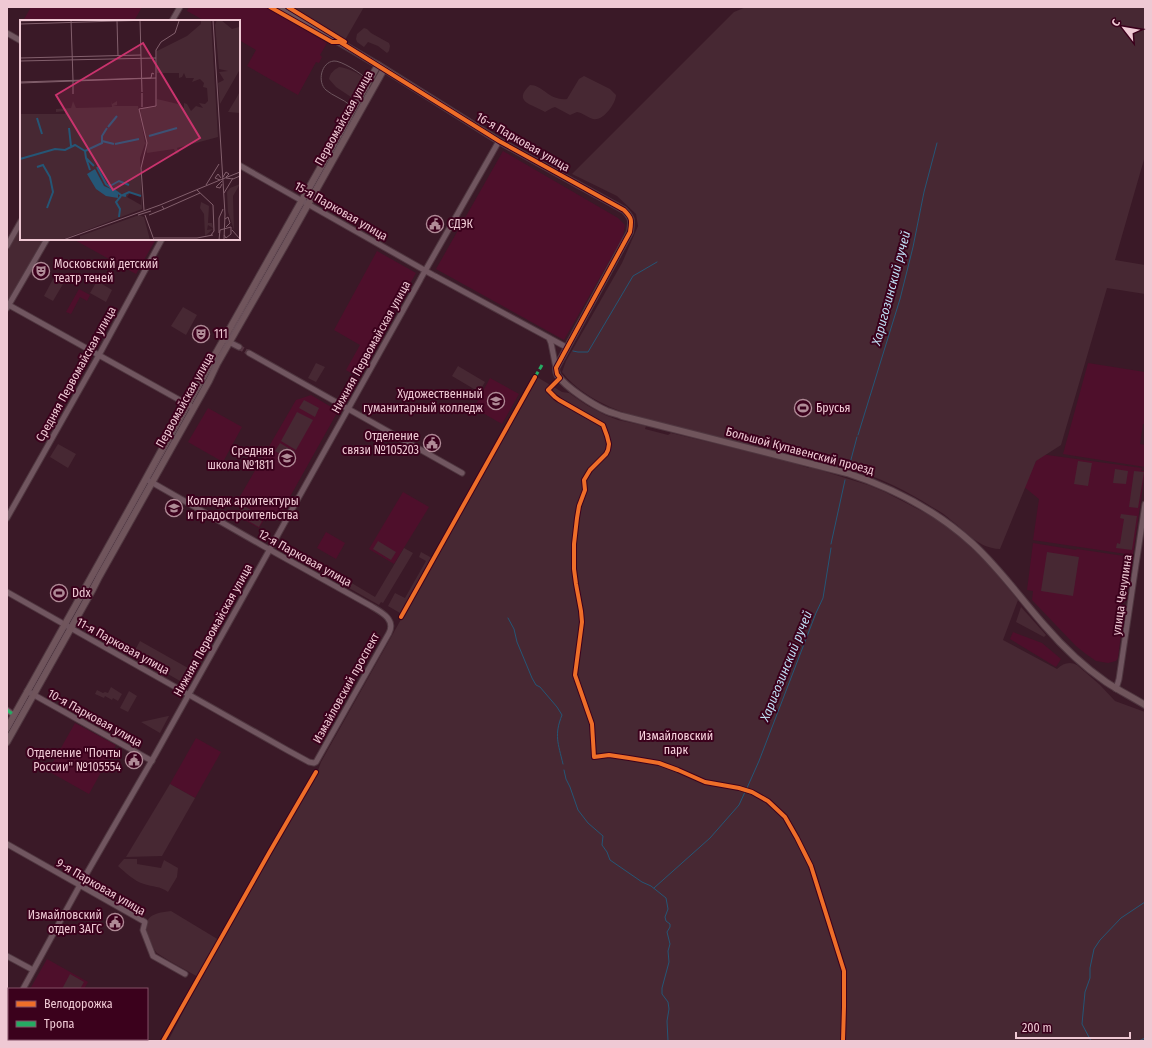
<svg xmlns="http://www.w3.org/2000/svg" width="1152" height="1048" font-family="'Fira Sans Condensed',sans-serif">
<rect width="100%" height="100%" fill="#3a1927"/>
<g fill="#4e0f2b">
<path d="M31,7H142L134,21H23Z"/>
<path d="M189,7H266L327,43L320,55L322,57L319,63L316,62L298,95L247,66L256,50L239,40V21H205L187,11Z"/>
<path d="M503,151L618,218L625,225L623,237L564,340L436,269Z"/>
<path d="M73,239H156L136,274Z"/>
<path d="M377,251L416,273L358,377L346,370L360,345L334,330Z"/>
<path d="M79,289L90,295L87,301L80,297L71,314L66,312Z"/>
<path d="M1088,363L1145,372V424H1143L1140,444L1145,445V467L1063,454Z"/>
<path d="M490,378L519,394L502,424L474,408Z"/>
<path d="M311,395L338,411L277,520L267,515L259,528L237,516L241,508L235,505L296,400Z"/>
<path d="M208,408L242,427L223,462L188,442Z"/>
<path d="M1040,454L1142,468L1141,471H1145L1133,555L1033,540L1039,499L1023,486L1024,483Z"/>
<path d="M403,492L429,507L394,564L369,549Z"/>
<path d="M326,532L345,543L336,559L317,548Z"/>
<path d="M1033,543L1076,550L1077,549L1131,557V559H1127L1126,567L1130,568L1125,602H1121L1120,609H1124L1118,658L1116,661L1108,663L1096,661L1086,654L1076,646L1032,600L1033,591L1027,590Z"/>
<path d="M1013,632L1042,643L1061,659L1056,667L1010,639Z"/>
<path d="M75,723L116,745L89,794L48,771Z"/>
<path d="M196,738L221,752L195,798L170,784Z"/>
<path d="M47,959L88,982L84,989H30Z"/>
</g>
<g fill="#472833">
<path d="M291,7H364L345,40Z"/>
<path d="M746,7H1145V156L1115,260L1145,265V294L1107,288L1061,445L1036,461L1000,549C978,548 968,533 952,521C946,515 939,511 932,507C907,491 879,477 850,469C795,453 739,442 683,428C659,422 633,417 610,407C593,399 574,388 562,372L566,361L622,263L638,226L636,214L617,196L572,174L734,12Z"/>
<path d="M364,28L367,29L371,33L389,43L390,46L389,51L387,53L378,46L368,42L364,47L357,42L356,39L357,34Z"/>
<path d="M339,67C348,68 359,73 366,80V82L355,99H354L336,87L329,79C330,73 334,70 339,67Z"/>
<path d="M584,76L610,89L616,95C616,103 603,122 593,119C587,117 583,113 577,112L570,115L555,107L552,108L545,112C532,104 512,102 530,85C543,85 549,101 567,99L579,79Z"/>
<path d="M21,227V239H45L10,300L7,301V252Z"/>
<path d="M53,279L63,284L53,301L44,296Z"/>
<path d="M97,281L112,290L106,302L90,293Z"/>
<path d="M183,307L197,315L186,335L171,326Z"/>
<path d="M316,363L325,367L316,382L308,378Z"/>
<path d="M458,366L485,382L479,392L452,376Z"/>
<path d="M537,377L562,392L569,393L588,406L605,415L618,420L646,426L645,429L668,435L671,433L796,463L799,465L809,468L810,467L868,485L885,492L935,518L953,531L984,559L1018,600L1003,640L1057,669C1063,663 1070,661 1077,665L1100,685L1115,701L1145,712V1041H168L195,989L317,773L321,762Z"/>
<path d="M304,400L319,408L315,417L299,408Z"/>
<path d="M297,412L313,420L296,450L281,441Z"/>
<path d="M280,443L295,452L291,460L275,451Z"/>
<path d="M58,444L76,454L68,468L50,457Z"/>
<path d="M1078,461L1092,463L1088,486L1074,484Z"/>
<path d="M1115,469L1128,471L1126,484L1113,483Z"/>
<path d="M1134,471L1144,472L1138,508L1129,507Z"/>
<path d="M244,506L264,517L259,527L238,515Z"/>
<path d="M1121,514L1137,516L1132,550L1116,548L1117,543L1120,544L1124,519L1120,518Z"/>
<path d="M378,541L396,552L391,560L373,549Z"/>
<path d="M404,548L413,553L383,603L381,602L379,605L342,584L345,579L375,597Z"/>
<path d="M421,552L432,558L400,613L388,606L395,593L405,598L426,561L419,557Z"/>
<path d="M1047,552L1079,557L1073,596L1041,591Z"/>
<path d="M1021,607L1046,635L1044,637L1016,622Z"/>
<path d="M140,641L188,668L193,660L199,664L187,685L133,654Z"/>
<path d="M111,687L122,694L118,701L113,698L112,700L105,696L104,698L95,694L97,690L103,693L105,692L108,693Z"/>
<path d="M129,691L137,696L128,712L120,708Z"/>
<path d="M168,716H169L160,733L141,722Z"/>
<path d="M170,784L195,798L162,856L126,857Z"/>
<path d="M124,859H137V864L161,868L164,860L178,868L177,877L168,892C160,886 153,887 144,884C134,881 126,873 118,866Z"/>
<path d="M171,911L219,940L198,977C185,969 170,962 157,953C154,950 152,944 150,940C140,918 151,913 171,911Z"/>
<path d="M70,974L84,982L80,989H62Z"/>
</g>
<g fill="none" stroke-linecap="round" stroke-linejoin="round">
<g stroke="#255676" stroke-width="1">
<path d="M573,351L578,352H588L633,276L657,262"/>
<path d="M858,435L900,299L913,247L924,192L937,143"/>
<path d="M849,467L857,437"/>
<path d="M831,544L845,480"/>
<path d="M508,618L514,629L517,642L532,678L536,685L540,687L557,707L562,715C554,735 558,743 563,764"/>
<path d="M564,770L566,779L570,787L578,810L588,823L603,836L602,845L607,852L610,860L642,882L651,886L666,898L668,909L665,917L666,921L670,924V927L667,932L670,944L668,951L669,962L662,988V994L668,1002L669,1009L667,1021L668,1041"/>
<path d="M747,788L759,761L816,613L823,598L831,548"/>
<path d="M654,888L710,838L739,805L745,792"/>
<path d="M1091,1041L1082,1024L1085,992L1090,978V968L1094,949L1100,940L1121,918L1145,902"/>
<path d="M1139,1041L1145,1038"/>
</g>
<path stroke="#553341" stroke-width="5" stroke-dasharray="5 2.5" stroke-linecap="butt" d="M239,347L249,353"/>
<g stroke="#503740" stroke-width="7">
<g id="minor">
<path d="M172,21L180,7"/>
<path d="M7,33L21,41"/>
<path d="M239,165L433,275"/>
<path d="M7,246L21,221"/>
<path d="M435,276L566,347"/>
<path d="M421,278L499,141"/>
<path d="M7,304L194,408"/>
<path d="M7,308L47,239"/>
<path d="M549,338L551,343L556,368"/>
<path d="M227,341L239,347"/>
<path d="M249,353L462,473"/>
<path d="M7,518L99,355L162,239"/>
<path d="M7,592L287,750L309,762L314,763L316,762L389,633C396,619 381,612 371,606L265,547L146,479"/>
<path d="M1116,689L1119,679L1145,504"/>
<path d="M27,691L152,761"/>
<path d="M7,710L14,715"/>
<path d="M7,844L145,922L143,930L153,956L185,974"/>
<path d="M7,956L33,970"/>
<path d="M23,989L80,885L155,755L420,280"/>
<path d="M7,1017L9,1013"/>
</g>
</g>
<g stroke="#503740" stroke-width="8">
<g id="major">
<path d="M279,7L378,65L499,141L624,210C632,218 632,220 630,232L556,368C556,371 556,373 558,376C567,388 593,405 607,411C612,413 617,414 622,416L847,473C893,488 937,511 973,544C1000,569 1021,599 1045,626C1063,647 1083,666 1106,682C1118,690 1132,697 1145,705"/>
<path d="M7,728L132,504L167,440L378,65"/>
<path d="M7,742L93,589L99,577L209,381L217,364L287,242L384,69"/>
</g>
</g>
<use href="#minor" stroke="#715660" stroke-width="5"/>
<use href="#major" stroke="#70555c" stroke-width="6"/>
<path stroke="#6d545d" stroke-width="1" d="M7,733L352,117L350,105C343,99 333,96 326,90C317,82 321,62 334,61C340,60 363,74 366,79C369,83 369,87 368,91L7,737"/>
<g stroke="#26ab63" stroke-width="3" stroke-dasharray="6 3" stroke-linecap="butt">
<path d="M535,377L542,365"/>
<path d="M7,710L14,715"/>
</g>
<g stroke="#3b011c" stroke-width="6">
<g id="cycleway">
<path d="M270,7L332,42H340L499,141L624,210C632,218 632,220 630,232L556,368L557,374L560,378L548,390L555,397L559,400L603,425L607,436L609,444L608,450L606,454L590,470L584,480L585,490L579,506L577,518L574,544V569L576,584L581,611L582,622L575,675L592,724L594,757L609,755L629,758L659,763L678,770L705,782L739,788L752,792L768,801L785,817L797,838L811,866L844,971V1007L843,1041"/>
<path d="M288,7L345,42"/>
<path d="M401,617L535,377"/>
<path d="M163,1041L269,853L316,772"/>
</g>
</g>
<use href="#cycleway" stroke="#ee6e29" stroke-width="4"/>
</g>
<defs>
<g id="civic-ring" transform="scale(0.9)"><circle r="9.5" fill="#3b011c" stroke="#b08b97" stroke-width="1.5"/><path d="M-.6-6.5H3V-4.5H.6V-3L4-1V1h2V6H-6V1h2V-1L-.6-3ZM-1.2 2.5V6h2.4V2.5Z" fill="#b08b97"/></g>
<g id="theatre-ring" transform="scale(0.9)"><circle r="9.5" fill="#3b011c" stroke="#b08b97" stroke-width="1.5"/><path d="M-5-5.5Q0-4 5-5.5V0Q5 5 0 6Q-5 5-5 0ZM-3.3-2.5H-1v1.5H-3.3ZM1-2.5H3.3v1.5H1ZM-2.8 1Q0 5.5 2.8 1Z" fill="#b08b97"/></g>
<g id="university-ring" transform="scale(0.9)"><circle r="9.5" fill="#3b011c" stroke="#b08b97" stroke-width="1.5"/><path d="M0-5L7-2L0 1L-7-2ZM-4 1L0 2.5L4 1V4Q0 6-4 4Z" fill="#b08b97"/></g>
<g id="stadium-ring" transform="scale(0.9)"><circle r="9.5" fill="#3b011c" stroke="#b08b97" stroke-width="1.5"/><path d="M0-5a6.5 5 0 1 0 0 10a6.5 5 0 1 0 0-10ZM-3.5-1.8h7v3.6h-7Z" fill="#b08b97"/></g>
<g id="school-ring" transform="scale(0.9)"><circle r="9.5" fill="#3b011c" stroke="#b08b97" stroke-width="1.5"/><path d="M0-5L7-2L0 1L-7-2ZM-4 1L0 2.5L4 1V4Q0 6-4 4Z" fill="#b08b97"/></g>
</defs>
<g fill-rule="evenodd">
<use href="#civic-ring" x="435" y="224"/>
<use href="#theatre-ring" x="41" y="271"/>
<use href="#theatre-ring" x="201" y="334"/>
<use href="#university-ring" x="496" y="401"/>
<use href="#stadium-ring" x="803" y="408"/>
<use href="#civic-ring" x="432" y="443"/>
<use href="#school-ring" x="287" y="458"/>
<use href="#university-ring" x="174" y="508"/>
<use href="#stadium-ring" x="59" y="593"/>
<use href="#civic-ring" x="134" y="760"/>
<use href="#civic-ring" x="115" y="922"/>
</g>
<g text-anchor="middle" dominant-baseline="central" stroke-width="4" stroke-linejoin="round" paint-order="stroke">
<g font-size="12" fill="#efc9d4" stroke="#3b011c">
<text transform="translate(344 118) rotate(-61)">Первомайская улица</text>
<text transform="translate(523 142) rotate(30)">16-я Парковая улица</text>
<text transform="translate(341 211) rotate(30)">15-я Парковая улица</text>
<text transform="translate(371 347) rotate(-61)">Нижняя Первомайская улица</text>
<text transform="translate(76 374) rotate(-61)">Средняя Первомайская улица</text>
<text transform="translate(185 400) rotate(-61)">Первомайская улица</text>
<text transform="translate(800 451) rotate(15)">Большой Купавенский проезд</text>
<text transform="translate(305 558) rotate(29)">12-я Парковая улица</text>
<text transform="translate(1122 595) rotate(-82)">улица Чечулина</text>
<text transform="translate(213 630) rotate(-61)">Нижняя Первомайская улица</text>
<text transform="translate(123 646) rotate(29)">11-я Парковая улица</text>
<text transform="translate(346 688) rotate(-61)">Измайловский проспект</text>
<text transform="translate(95 718) rotate(29)">10-я Парковая улица</text>
<text transform="translate(101 887) rotate(30)">9-я Парковая улица</text>
</g>
<g font-size="12" fill="#efc9d4" stroke="#3b011c" text-anchor="start">
<text x="448" y="224">СДЭК</text>
<text x="54" y="264">Московский детский<tspan x="54" dy="14">театр теней</tspan></text>
<text x="214" y="334">111</text>
<text x="483" y="394" text-anchor="end">Художественный<tspan x="483" dy="14">гуманитарный колледж</tspan></text>
<text x="816" y="408">Брусья</text>
<text x="419" y="436" text-anchor="end">Отделение<tspan x="419" dy="14">связи №105203</tspan></text>
<text x="274" y="451" text-anchor="end">Средняя<tspan x="274" dy="14">школа №1811</tspan></text>
<text x="187" y="501">Колледж архитектуры<tspan x="187" dy="14">и градостроительства</tspan></text>
<text x="72" y="593">Ddx</text>
<text x="121" y="753" text-anchor="end">Отделение "Почты<tspan x="121" dy="14">России" №105554</tspan></text>
<text x="102" y="915" text-anchor="end">Измайловский<tspan x="102" dy="14">отдел ЗАГС</tspan></text>
</g>
<g font-size="12" fill="#fbd5e0" stroke="#3b011c">
<text x="676" y="736">Измайловский<tspan x="676" dy="14">парк</tspan></text>
</g>
<g font-size="13" font-style="italic" fill="#bfdef4" stroke="#3b011c">
<text transform="translate(891 288) rotate(-75)">Харигозинский ручей</text>
<text transform="translate(786 666) rotate(-68)">Харигозинский ручей</text>
</g>
</g>
<g transform="translate(20 20)">
<rect width="220" height="220" fill="#3a1927"/>
<path d="M179,0L191,1L198,117L157,128L159,133L156,134L154,129L127,133L120,95L121,88L136,87L137,79L158,84L164,88V83L167,84L171,91L176,86L183,88L179,83L185,84L188,81L187,68L183,67L184,63L180,59L172,62L174,58H166L164,53L162,57L159,58V53H137V31L167,16L181,4V0ZM201,0L212,9L219,7V51L200,84L198,63L204,60L199,52L208,51L199,49L195,5L197,0ZM220,71V93L208,92L217,77ZM91,80L92,84L97,81V85L93,86H118L126,121L120,138L122,189L41,220H0V94H45V91L36,92V89L51,88L53,81L56,88L92,87ZM110,173L121,176V185L107,177ZM220,164L213,176L214,210L208,192L207,172L210,168ZM181,182L189,186L188,203H192L193,208L188,205L187,210L193,209L185,216L184,194L180,188ZM119,195L124,197L130,220H60V216Z" fill="#472833" fill-rule="evenodd"/>
<path d="M75,149L84,166L98,172V178L86,176L76,169L67,154Z" fill="#255676"/>
<path fill="none" stroke="#255676" stroke-width="2" d="M17,98L22,114M88,107L97,96M49,108L51,126M129,116L157,108M82,121L94,124M95,124L119,119M65,131L82,123V116L87,108M66,138L70,150M0,139L35,129L45,130L55,125L65,131L66,138L74,146M17,147L23,145L30,157L33,172L27,188M77,147L86,164L101,175L106,176M90,166L99,161L109,165M103,175L109,172L121,176M99,197L100,189L96,182L101,176"/>
<path fill="none" stroke="#825f6c" stroke-width="1" d="M51,0L53,60M120,0L122,72M193,0L205,194L204,220M0,1L44,0M97,1L98,36M0,4L130,0M0,38L121,35M0,41L136,38M53,60V74M0,62L131,58L132,53L134,54M0,63L136,58M122,73V87M0,78V92M203,157L206,152L209,154L206,157M201,158L198,154L195,158L200,160L220,152M206,158L213,159L220,156M202,164L200,168L196,167L202,161M186,165L199,144M177,170L193,185L194,211L191,215M204,173L213,158M144,189L180,173M124,190L121,148L127,123L119,89L136,86V30L141,22L155,13L159,1M118,195L131,191M125,195L134,220M129,195L144,189L142,186M205,199L208,197L210,203L206,207M212,210L220,219M199,213V198L203,189M134,218H177L193,215M43,220L140,185L200,160M199,220L200,210L211,207V214L206,218L204,215"/>
<path fill="#c9336d" fill-opacity="0.15" stroke="#c9336d" stroke-width="2" d="M123,23L180,118L93,170L36,75Z"/>
<rect width="220" height="220" fill="none" stroke="#efc9d4" stroke-width="2"/>
</g>
<rect width="1152" height="1048" fill="none" stroke="#efc9d4" stroke-width="16"/>
<rect x="8" y="988" width="140" height="52" fill="#3b011c" stroke="#835166"/>
<rect x="16" y="1001" width="20" height="6" fill="#ee6e29" stroke="#835166"/>
<text x="44" y="1008" font-size="12" fill="#efc9d4">Велодорожка</text>
<rect x="16" y="1021" width="20" height="6" fill="#26ab63" stroke="#835166"/>
<text x="44" y="1028" font-size="12" fill="#efc9d4">Тропа</text>
<g transform="translate(1124 28) rotate(301)" stroke="#3b011c" stroke-width="3" paint-order="stroke">
<path d="M0-3L7 15L0 10L-7 15Z" fill="#efc9d4"/>
<text y="-6" font-size="11" font-weight="bold" text-anchor="middle" fill="#efc9d4">С</text>
</g>
<path d="M1016 1032v6h114v-6" fill="none" stroke="#efc9d4" stroke-width="2"/>
<text x="1022" y="1032" font-size="12" fill="#efc9d4" stroke="#3b011c" stroke-width="3" paint-order="stroke">200 m</text>
</svg>
